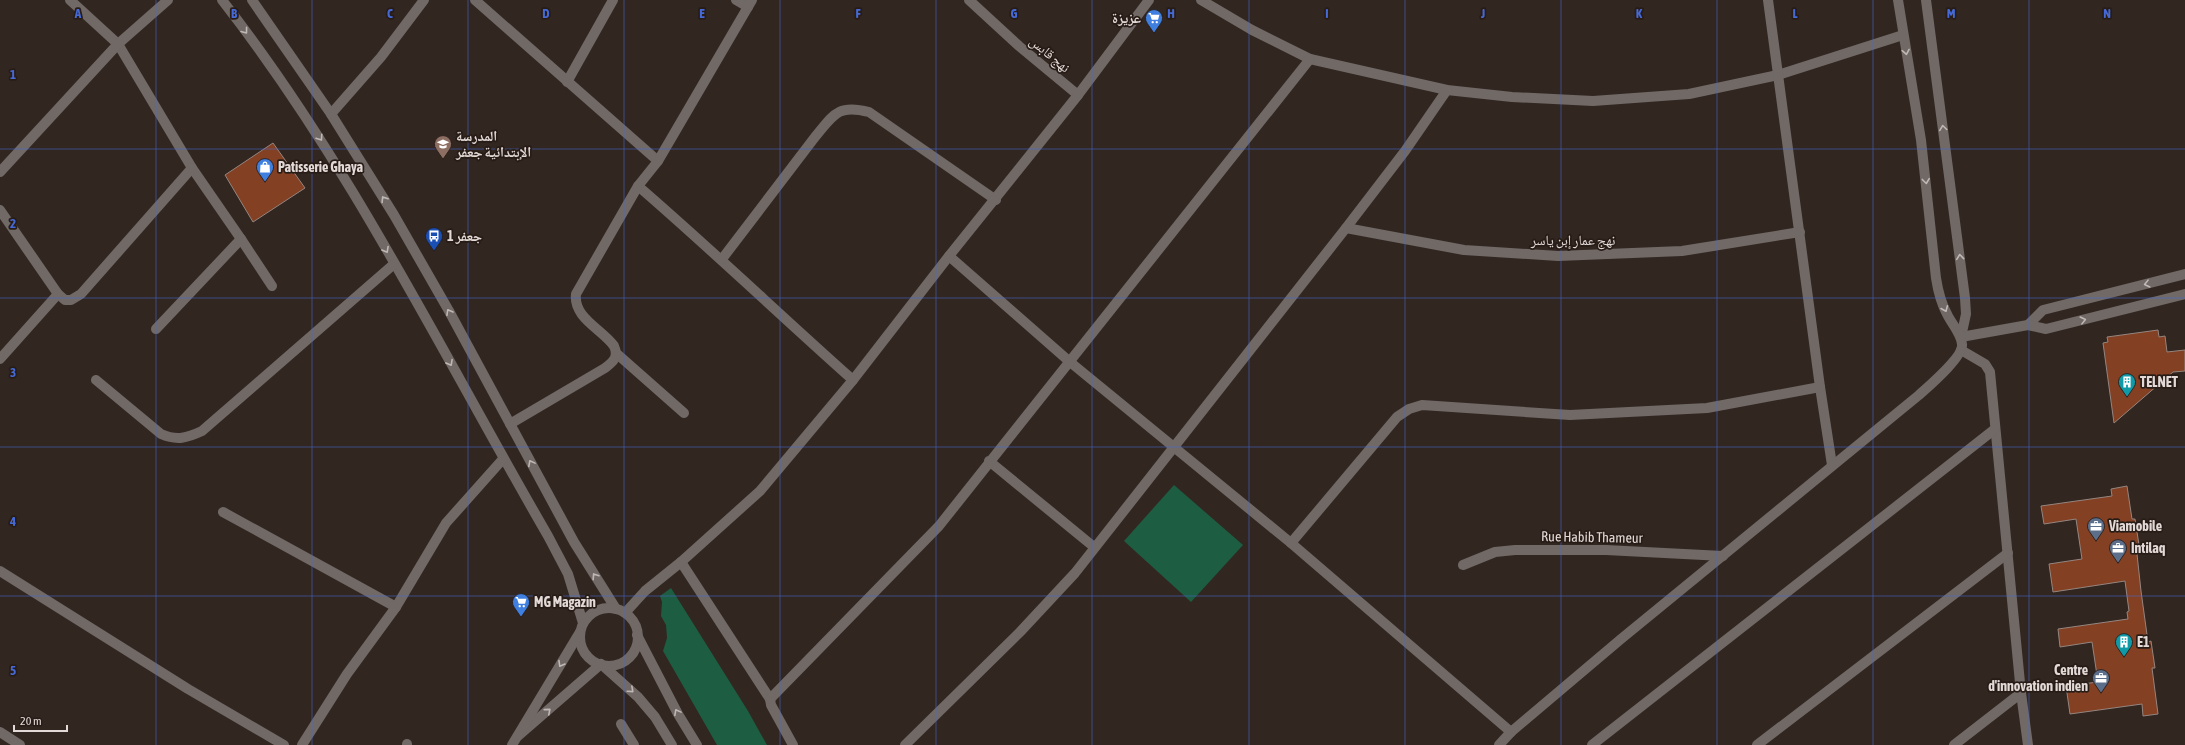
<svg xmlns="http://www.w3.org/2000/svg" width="2185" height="745" font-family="'Asap Condensed','Noto Naskh Arabic',sans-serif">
<rect width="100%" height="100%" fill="#322621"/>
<g fill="#1d5d42">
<path d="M1174,485L1243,545L1191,602L1124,541Z"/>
<path d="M671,588L748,711L767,745H717L663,651L667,638L666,625L661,616L662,602L660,596Z"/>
</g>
<g fill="#844023" stroke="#95857f">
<path d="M273,143L305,188L253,222L225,175Z"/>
<path d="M2158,330L2159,337L2165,336L2167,352L2185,350V371L2173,372L2114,423L2103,343L2108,342L2107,337Z"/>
<path d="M2127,486L2132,519H2135L2139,545H2136L2141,591L2148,642L2151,641L2155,668H2152L2158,714L2143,716L2142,704L2070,714L2066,686L2098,682L2092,642L2060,647L2058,629L2128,619L2127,612L2129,611L2125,581L2053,592L2049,564L2082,559L2076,519L2044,524L2041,506L2112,496L2111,489Z"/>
</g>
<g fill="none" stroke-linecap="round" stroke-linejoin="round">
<g stroke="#706966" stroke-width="10">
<path d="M70,0L118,44L192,168L241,239L156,329"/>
<path d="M222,0C351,165 443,355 548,536L568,574L583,623"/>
<path d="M252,0L331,114L394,215L449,311L574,542L616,609"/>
<path d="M475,0L658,161"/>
<path d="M736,0L748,7"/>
<path d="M969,0L1019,46L1078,95"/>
<path d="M1201,0L1252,30L1310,59L1447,90L1512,97L1593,101L1689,94L1778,75L1903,35"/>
<path d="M1768,0L1820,387L1832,465"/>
<path d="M1926,0L1965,298L1966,314L1961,337"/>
<path d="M567,82L613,0"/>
<path d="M331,114L381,57L424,0"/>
<path d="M0,172L118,44L168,0"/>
<path d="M638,186C711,249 781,316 853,380"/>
<path d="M0,210L58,294L65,300H71L81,294L192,168"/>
<path d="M1346,228L1464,250L1558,256L1682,251L1800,232"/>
<path d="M241,239L272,286"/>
<path d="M949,256L1070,362L1291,543L1511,732"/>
<path d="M722,259L815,137C834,114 838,104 869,112L996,200"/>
<path d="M2028,325L2043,310L2185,274"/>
<path d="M1961,337L2028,325L2046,329L2185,294"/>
<path d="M1961,350L1985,364L1990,372L2021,693L2028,745"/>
<path d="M616,353L684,413"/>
<path d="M0,359L58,294"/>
<path d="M96,380L161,434C177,441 187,438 202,431L394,264"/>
<path d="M510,424L605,368C613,362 619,357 614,346C602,329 573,318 576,294L638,186L658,161L752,0"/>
<path d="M989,461L1094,547"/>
<path d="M223,512L396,607"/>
<path d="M1291,543L1397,417L1409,409L1422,405L1570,415L1707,408L1820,387"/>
<path d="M681,562L770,699L771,705L793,745"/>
<path d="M1463,565L1495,552L1515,550H1606L1723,556"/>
<path d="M0,571L188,689L284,745"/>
<circle cx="609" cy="637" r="29"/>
<path d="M625,613L645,591L681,562L760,491L853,380L949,256L1078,95L1149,0"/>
<path d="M637,635L678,714L697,745"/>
<path d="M770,699L939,526L1310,59"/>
<path d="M621,724L634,745"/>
<path d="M0,732L20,745"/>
<path d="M518,736L601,664L638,697L655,717L672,745"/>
<path d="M407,744V745"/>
<path d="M302,745L347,674L396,607L446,523L503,459"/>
<path d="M512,745L580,632"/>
<path d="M905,745L1020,632L1075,573L1346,228L1405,151L1447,90"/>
<path d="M1499,745L1511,732L1621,639L1919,395C1929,386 1964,356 1962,344C1961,333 1951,323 1947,314C1941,303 1938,291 1936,278L1921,140L1898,0"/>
<path d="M1592,745L1995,429"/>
<path d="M1757,745L2008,553"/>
<path d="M1954,745L2021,693"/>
</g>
</g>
<defs><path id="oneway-chevron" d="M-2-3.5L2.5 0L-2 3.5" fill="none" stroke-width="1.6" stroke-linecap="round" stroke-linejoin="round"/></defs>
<g stroke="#c0b8b5">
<use href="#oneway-chevron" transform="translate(245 31) rotate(53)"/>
<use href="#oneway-chevron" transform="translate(1906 52) rotate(80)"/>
<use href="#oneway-chevron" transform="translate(1943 128) rotate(-98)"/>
<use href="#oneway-chevron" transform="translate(320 138) rotate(56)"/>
<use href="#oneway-chevron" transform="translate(1926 181) rotate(83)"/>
<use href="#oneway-chevron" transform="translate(384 199) rotate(-122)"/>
<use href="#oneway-chevron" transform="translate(386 250) rotate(61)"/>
<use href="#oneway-chevron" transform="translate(1960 257) rotate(-96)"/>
<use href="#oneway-chevron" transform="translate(2147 284) rotate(166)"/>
<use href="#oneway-chevron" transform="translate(1945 309) rotate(67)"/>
<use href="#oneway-chevron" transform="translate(449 312) rotate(-119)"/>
<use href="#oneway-chevron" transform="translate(2083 320) rotate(-14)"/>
<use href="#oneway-chevron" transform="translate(450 363) rotate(61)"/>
<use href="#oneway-chevron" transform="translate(531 463) rotate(-118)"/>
<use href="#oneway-chevron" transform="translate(595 576) rotate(-123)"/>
<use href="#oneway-chevron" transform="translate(561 664) rotate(120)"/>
<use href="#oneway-chevron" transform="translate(631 690) rotate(42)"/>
<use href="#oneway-chevron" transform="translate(548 711) rotate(-41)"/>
<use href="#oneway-chevron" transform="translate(677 712) rotate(-118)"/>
</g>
<path fill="none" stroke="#456ad8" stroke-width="1" stroke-opacity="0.55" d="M156,0V745M312,0V745M468,0V745M624,0V745M780,0V745M936,0V745M1092,0V745M1249,0V745M1405,0V745M1561,0V745M1717,0V745M1873,0V745M2029,0V745M0,149H2185M0,298H2185M0,447H2185M0,596H2185"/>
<defs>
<g id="supermarket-pin" transform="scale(0.9)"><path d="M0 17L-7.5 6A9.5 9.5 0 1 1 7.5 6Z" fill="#3f7fe0" stroke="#281c17"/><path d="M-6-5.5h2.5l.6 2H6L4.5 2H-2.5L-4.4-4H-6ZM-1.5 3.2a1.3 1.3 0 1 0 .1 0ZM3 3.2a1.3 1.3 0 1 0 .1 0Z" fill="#fff"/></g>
<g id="school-pin" transform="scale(0.9)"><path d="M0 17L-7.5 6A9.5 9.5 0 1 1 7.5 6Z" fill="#8d6e63" stroke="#281c17"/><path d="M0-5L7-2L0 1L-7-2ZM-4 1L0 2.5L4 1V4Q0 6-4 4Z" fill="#fff"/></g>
<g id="shop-pin" transform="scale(0.9)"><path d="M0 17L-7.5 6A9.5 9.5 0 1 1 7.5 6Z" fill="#3f7fe0" stroke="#281c17"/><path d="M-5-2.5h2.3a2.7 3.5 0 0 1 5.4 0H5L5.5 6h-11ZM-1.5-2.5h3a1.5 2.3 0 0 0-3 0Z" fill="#fff"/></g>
<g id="bus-pin" transform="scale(0.9)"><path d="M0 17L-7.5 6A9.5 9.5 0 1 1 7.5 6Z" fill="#1a4fb4" stroke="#281c17"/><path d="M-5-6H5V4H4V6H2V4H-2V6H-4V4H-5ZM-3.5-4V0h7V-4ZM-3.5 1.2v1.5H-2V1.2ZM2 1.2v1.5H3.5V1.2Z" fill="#fff"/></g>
<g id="building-pin" transform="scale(0.9)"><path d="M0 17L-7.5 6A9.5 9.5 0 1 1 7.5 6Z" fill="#0f9aa8" stroke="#281c17"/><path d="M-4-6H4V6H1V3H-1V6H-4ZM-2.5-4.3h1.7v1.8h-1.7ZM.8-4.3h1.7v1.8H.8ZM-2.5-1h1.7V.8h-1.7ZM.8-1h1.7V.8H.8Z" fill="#fff"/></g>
<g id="office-pin" transform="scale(0.9)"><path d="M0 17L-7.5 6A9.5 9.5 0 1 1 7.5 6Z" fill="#5c6f8a" stroke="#281c17"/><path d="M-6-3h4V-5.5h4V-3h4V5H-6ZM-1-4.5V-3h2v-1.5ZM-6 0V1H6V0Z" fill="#fff"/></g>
</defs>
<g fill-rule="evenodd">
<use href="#supermarket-pin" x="1154" y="18"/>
<use href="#school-pin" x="443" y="144"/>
<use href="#shop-pin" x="265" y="167"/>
<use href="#bus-pin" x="434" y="236"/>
<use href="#building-pin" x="2127" y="382"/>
<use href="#office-pin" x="2096" y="526"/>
<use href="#office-pin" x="2118" y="548"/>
<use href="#supermarket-pin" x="521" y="602"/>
<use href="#building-pin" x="2124" y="642"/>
<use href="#office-pin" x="2101" y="678"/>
</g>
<g text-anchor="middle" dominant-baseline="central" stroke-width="3.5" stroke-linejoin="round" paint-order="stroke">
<g font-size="14" font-weight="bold" fill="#e3dad7" stroke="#281c17" text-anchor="start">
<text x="1141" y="18" text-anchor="end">عزيزة</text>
<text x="456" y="136">المدرسة<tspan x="456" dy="16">الإبتدائية جعفر</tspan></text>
<text x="278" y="167">Patisserie Ghaya</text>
<text x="447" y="236">جعفر 1</text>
<text x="2140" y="382">TELNET</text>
<text x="2109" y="526">Viamobile</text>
<text x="2131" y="548">Intilaq</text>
<text x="534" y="602">MG Magazin</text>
<text x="2137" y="642">E1</text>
<text x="2088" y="670" text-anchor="end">Centre<tspan x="2088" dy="16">d'innovation indien</tspan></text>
</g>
<g font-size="14" fill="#e3dad7" stroke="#281c17">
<text transform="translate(1050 54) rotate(40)">نهج قابس</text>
<text x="1573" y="240">نهج عمار إبن ياسر</text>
<text transform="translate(1592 537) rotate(1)">Rue Habib Thameur</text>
</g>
</g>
<g font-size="13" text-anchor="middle" font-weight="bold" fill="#456ad8" stroke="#281c17" stroke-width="3.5" stroke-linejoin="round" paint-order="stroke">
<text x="78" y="18">A</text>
<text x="234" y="18">B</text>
<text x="390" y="18">C</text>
<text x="546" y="18">D</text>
<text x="702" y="18">E</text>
<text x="858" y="18">F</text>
<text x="1014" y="18">G</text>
<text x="1171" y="18">H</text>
<text x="1327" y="18">I</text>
<text x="1483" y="18">J</text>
<text x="1639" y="18">K</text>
<text x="1795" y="18">L</text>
<text x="1951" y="18">M</text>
<text x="2107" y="18">N</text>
<text x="13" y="79">1</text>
<text x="13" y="228">2</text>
<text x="13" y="377">3</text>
<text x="13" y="526">4</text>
<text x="13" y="675">5</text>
</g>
<path d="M14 725v6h53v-6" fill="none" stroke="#e3dad7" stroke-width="2"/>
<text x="20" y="725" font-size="12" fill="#e3dad7" stroke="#281c17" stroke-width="3" paint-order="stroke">20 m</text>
</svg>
